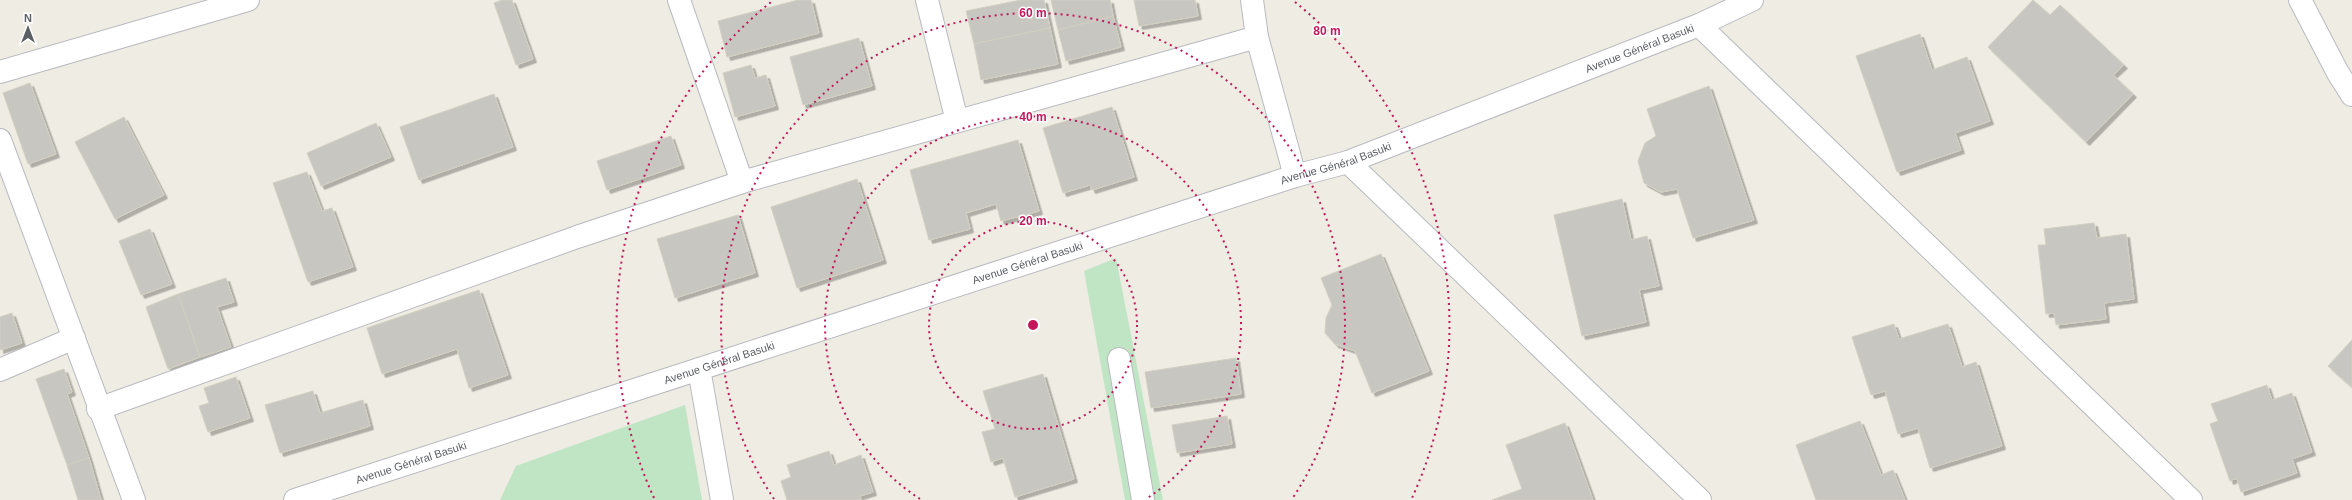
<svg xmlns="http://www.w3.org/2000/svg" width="2352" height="500" font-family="Helvetica,sans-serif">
<defs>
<filter id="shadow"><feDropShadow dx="3.5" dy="3.5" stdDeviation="0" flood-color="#0004"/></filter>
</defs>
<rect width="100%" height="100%" fill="#eeece3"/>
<g fill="#c0e5c4">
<path d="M1116,258L1163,500H1125L1084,271Z"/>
<path d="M685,405L702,500H500L516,466Z"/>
</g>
<g fill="#c8c6c0" stroke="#d2cfc1" filter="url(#shadow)">
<path d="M502,0H512L533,59L516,65L494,3Z"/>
<path d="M798,0H811L819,33L727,57L718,21Z"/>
<path d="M1021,0H1044L1050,28L974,44L966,11Z"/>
<path d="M1051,0H1110L1113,16L1058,30Z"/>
<path d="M1134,0H1195L1198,16L1139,26Z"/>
<path d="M2033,0L2050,15L2060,5L2124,65L2113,75L2133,94L2086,142L1988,47Z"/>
<path d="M1113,16L1121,47L1066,61L1058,30Z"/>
<path d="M1050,28L1058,64L981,80L974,44Z"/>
<path d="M1920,34L1932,70L1967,57L1990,121L1955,133L1961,150L1897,172L1856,56Z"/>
<path d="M859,38L872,86L803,105L790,57Z"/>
<path d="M751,65L755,78L766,75L775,106L735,117L723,73Z"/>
<path d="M30,83L56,154L28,164L3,93Z"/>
<path d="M1709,86L1754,220L1693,238L1677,189L1661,192L1644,183L1638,161L1645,143L1656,136L1647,109Z"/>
<path d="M494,94L513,147L419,180L400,127Z"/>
<path d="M1112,107L1134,177L1092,190L1090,185L1063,193L1043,128Z"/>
<path d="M124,117L164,195L115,219L75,142Z"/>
<path d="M376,123L391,157L321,186L307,153Z"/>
<path d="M671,136L681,165L607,190L597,161Z"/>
<path d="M1018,140L1039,211L1001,221L996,204L966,213L970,229L929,240L910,170Z"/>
<path d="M307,172L322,211L332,208L353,267L308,282L273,183Z"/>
<path d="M857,179L883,260L797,288L771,207Z"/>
<path d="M1622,199L1631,240L1647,236L1659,286L1639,290L1646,322L1582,336L1554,215Z"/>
<path d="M738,215L755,273L675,298L657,239Z"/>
<path d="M2094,223L2097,238L2126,234L2134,299L2104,303L2106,319L2056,325L2054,313L2046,314L2038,245H2046L2044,229Z"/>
<path d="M150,229L172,284L141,295L119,241Z"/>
<path d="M1381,254L1429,371L1372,393L1355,351L1335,344L1325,333L1326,318L1332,305L1321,278Z"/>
<path d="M226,278L234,302L217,307L231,347L200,357L178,294Z"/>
<path d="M479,290L508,375L469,388L457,349L382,374L367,328Z"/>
<path d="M178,294L200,357L168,369L146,307Z"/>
<path d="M12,313L22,343L0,350V317Z"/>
<path d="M1894,324L1899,339L1948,324L1962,367L1976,362L2002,446L1930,468L1918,428L1898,434L1885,391L1871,395L1852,337Z"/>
<path d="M2352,340V387L2328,366Z"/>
<path d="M1236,358L1241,394L1151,408L1145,372Z"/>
<path d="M64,369L72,392L67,394L89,458L67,465L36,379Z"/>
<path d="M1043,374L1074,479L1015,497L1003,458L991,462L982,432L995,429L983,391Z"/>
<path d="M236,377L250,418L208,432L199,406L209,403L204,388Z"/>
<path d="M2267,385L2272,400L2292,393L2312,452L2292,459L2297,473L2241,492L2237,478L2230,481L2210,424L2218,421L2211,404Z"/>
<path d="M313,391L320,413L363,400L370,426L280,453L265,405Z"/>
<path d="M1227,416L1232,444L1177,453L1172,425Z"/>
<path d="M1860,421L1881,475L1893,470L1905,500H1816L1796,445Z"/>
<path d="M1565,423L1593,500H1492L1522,489L1506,445Z"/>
<path d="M829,451L834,465L861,455L873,492L860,496L861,500H787L781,481L791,477L787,465Z"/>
<path d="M89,458L101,500H78L67,465Z"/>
</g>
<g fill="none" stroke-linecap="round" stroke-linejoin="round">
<g stroke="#b8babf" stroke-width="24">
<g id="minor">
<path d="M679,0L742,182"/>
<path d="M927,0L957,121"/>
<path d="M1252,0L1257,37L1295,176"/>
<path d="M2300,0L2338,73L2352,95"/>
<path d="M1699,25L2191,500"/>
<path d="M0,72L248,0"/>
<path d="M0,140L134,500"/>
<path d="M1348,162L1700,500"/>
<path d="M1119,359L1143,500"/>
<path d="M699,369L722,500"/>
<path d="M0,370L74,338"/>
<path d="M98,409L577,237L742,182L1257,37"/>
<path id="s1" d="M295,500L1295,176L1348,162L1699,25L1752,0"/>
</g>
</g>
<use href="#minor" stroke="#fff" stroke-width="22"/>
</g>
<g fill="none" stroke="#c2185b" stroke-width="2" stroke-dasharray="2 4">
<circle cx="1033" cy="325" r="104"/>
<path d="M920 499A208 208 0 1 1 1146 499"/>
<path d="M774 499A312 312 0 1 1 1292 499"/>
<path d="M654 498A416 416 0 0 1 771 2M1295 2A416 416 0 0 1 1412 498"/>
</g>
<g text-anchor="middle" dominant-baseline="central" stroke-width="3" stroke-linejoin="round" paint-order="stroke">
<g font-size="11" fill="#5b5e63" stroke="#fff">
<text stroke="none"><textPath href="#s1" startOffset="1419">Avenue Général Basuki</textPath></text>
<text stroke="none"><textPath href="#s1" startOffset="1094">Avenue Général Basuki</textPath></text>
<text stroke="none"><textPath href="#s1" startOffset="770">Avenue Général Basuki</textPath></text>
<text stroke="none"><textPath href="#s1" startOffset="446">Avenue Général Basuki</textPath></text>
<text stroke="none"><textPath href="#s1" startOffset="122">Avenue Général Basuki</textPath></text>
</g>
</g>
<circle cx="1033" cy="325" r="6" fill="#c2185b" stroke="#fff" stroke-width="2"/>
<g font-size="12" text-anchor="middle" font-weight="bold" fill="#c2185b" stroke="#fff" stroke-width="3" stroke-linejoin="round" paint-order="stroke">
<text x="1033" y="17">60 m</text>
<text x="1327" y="35">80 m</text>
<text x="1033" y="121">40 m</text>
<text x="1033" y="225">20 m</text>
</g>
<g transform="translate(28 28)" stroke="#ffffff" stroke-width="3" paint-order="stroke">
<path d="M0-3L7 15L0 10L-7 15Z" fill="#5b5e63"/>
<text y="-6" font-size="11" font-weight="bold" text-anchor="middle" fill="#5b5e63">N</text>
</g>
</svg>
